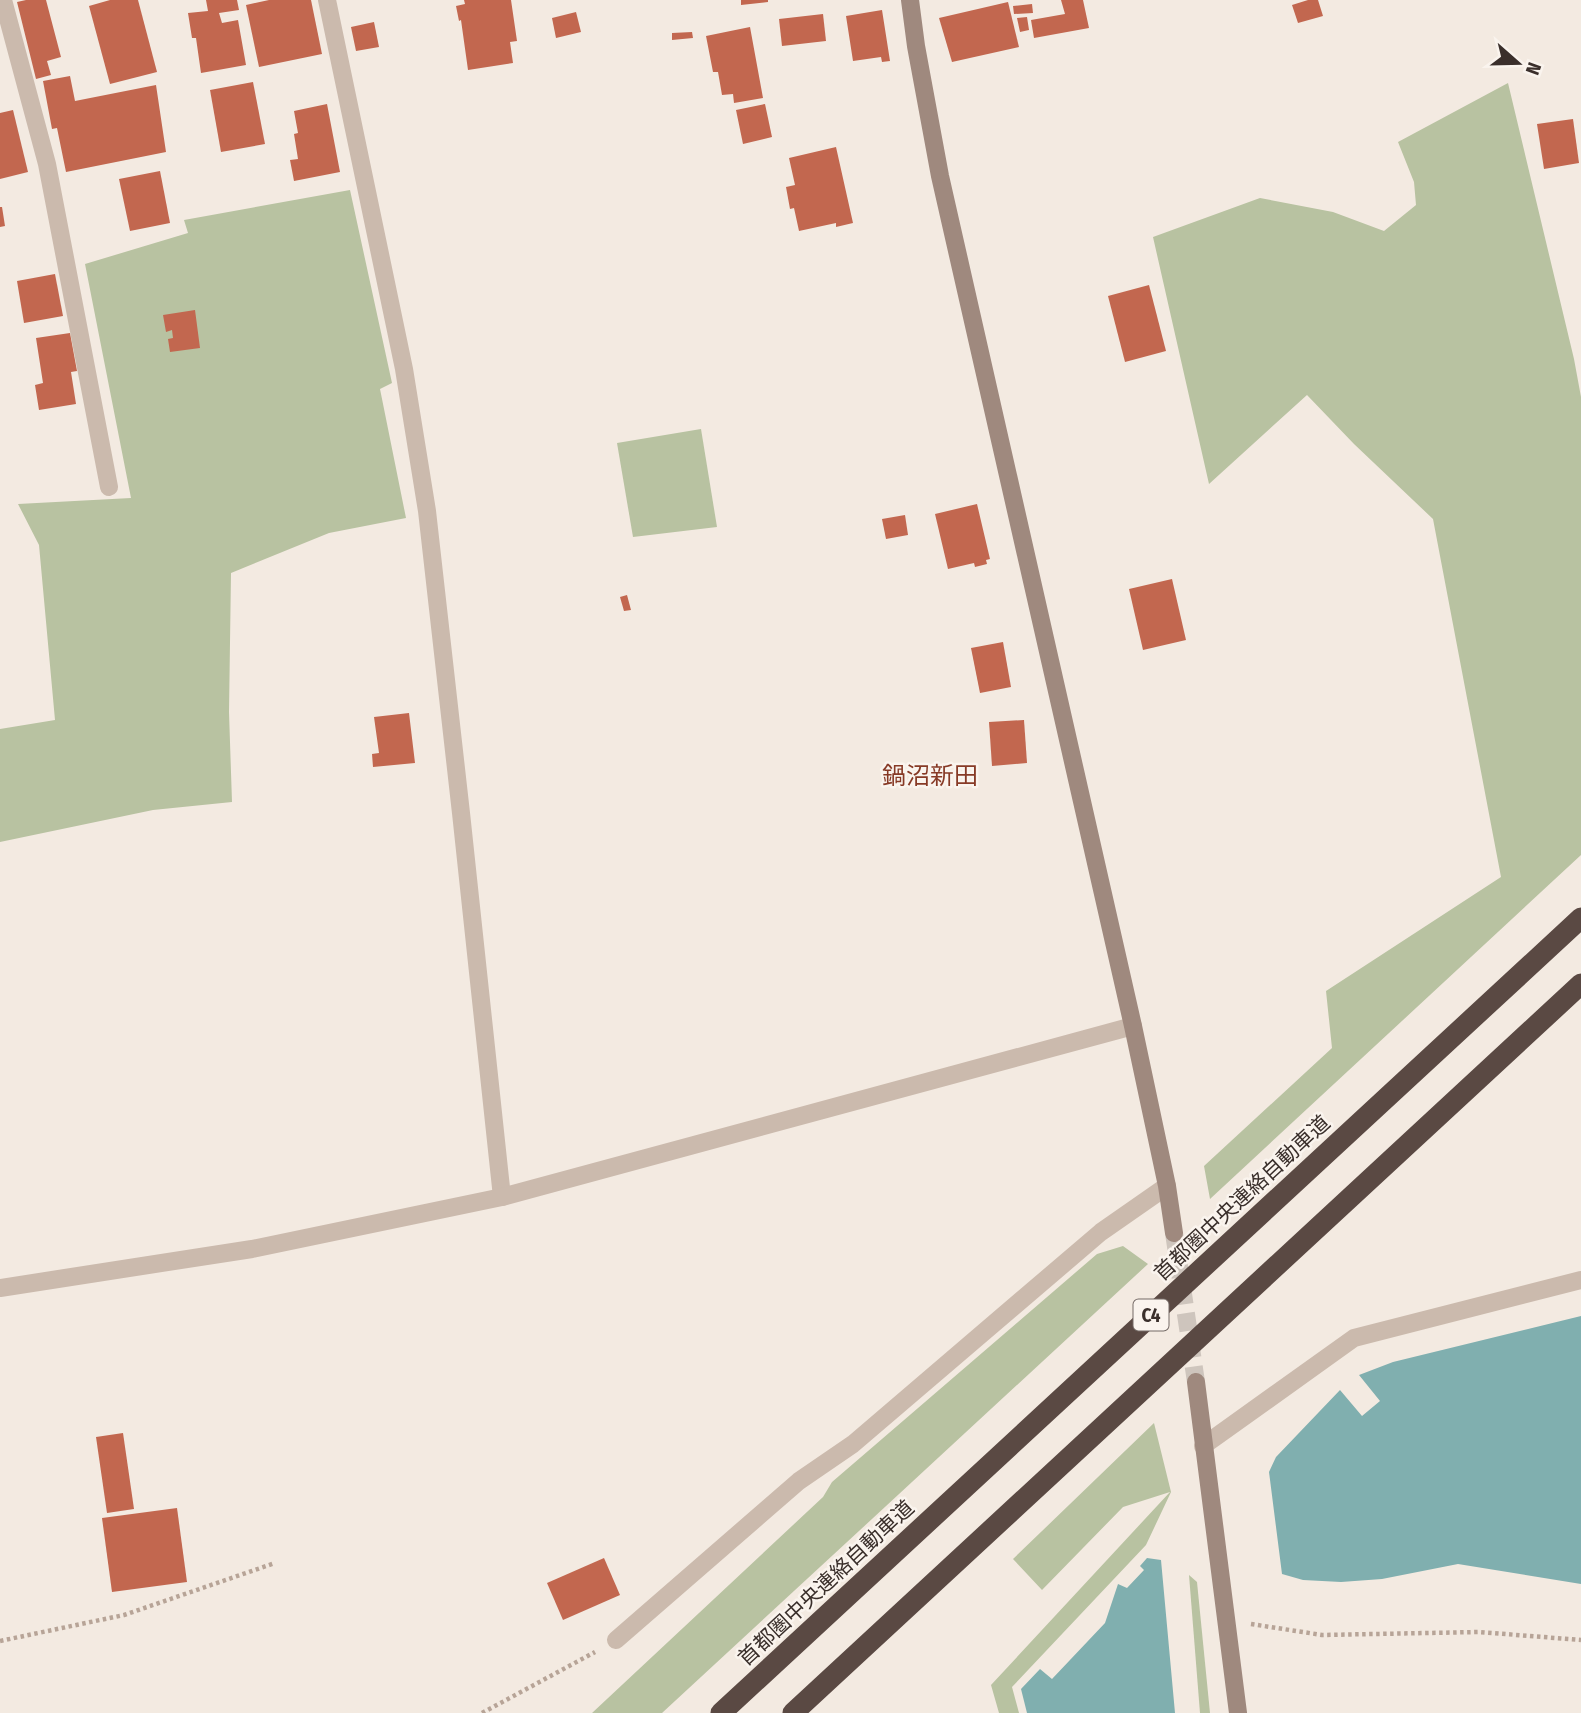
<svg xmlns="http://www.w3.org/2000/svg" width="1581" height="1713" font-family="'Fira Sans Condensed','Noto Sans JP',sans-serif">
<rect width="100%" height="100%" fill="#f3eae1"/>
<g fill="#b8c2a1">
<path d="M1508,83L1574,359L1581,397V855L1210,1199L1204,1166L1332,1048L1326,991L1501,877L1433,519L1354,444L1307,395L1209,484L1153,237L1260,198L1333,212L1384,231L1416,205L1414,182L1398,142Z"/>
<path d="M350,190L392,383L380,389L406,518L329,533L231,573L229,712L232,802L153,810L0,842V729L55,720L39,545L18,504L131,498L85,264L188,233L184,220Z"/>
<path d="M701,429L717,527L633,537L617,443Z"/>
<path d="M1123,1246L1148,1264L662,1713H592L823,1497L832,1482L1097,1254Z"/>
<path d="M1154,1423L1171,1492L1146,1545L1012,1687L1019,1713H999L991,1685L1170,1492L1123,1507L1042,1590L1013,1559Z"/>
<path d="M1189,1575L1197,1582L1210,1713H1200Z"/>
</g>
<g fill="#80afaf">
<path d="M1581,1316V1584L1458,1564L1382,1579L1341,1582L1303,1580L1282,1574L1269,1472L1276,1457L1340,1390L1362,1416L1380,1401L1359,1375L1393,1362Z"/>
<path d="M1147,1558L1161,1560L1175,1713H1027L1021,1689L1040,1669L1052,1679L1105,1623L1118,1584L1127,1588L1144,1570L1140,1566Z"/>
</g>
<g fill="#c2674f">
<path d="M26,0H46L61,57L47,61L51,75L36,79L17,2Z"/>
<path d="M110,0H138L157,72L110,84L89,6Z"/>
<path d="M206,0H237L239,10L219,13L222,23L238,20L246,65L201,73L196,38H192L188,13L208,11Z"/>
<path d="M269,0H311L322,54L259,67L246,5Z"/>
<path d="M464,0H511L517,41L510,42L513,63L468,70L461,20L459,21L456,6L465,4Z"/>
<path d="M741,0H768V2L741,5Z"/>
<path d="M1061,0H1083L1089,28L1034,38L1031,20L1065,14Z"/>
<path d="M1308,0H1318L1323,16L1298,23L1292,5Z"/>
<path d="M1008,2L1019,47L952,62L939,18Z"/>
<path d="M1032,4L1033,13L1014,14L1013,6Z"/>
<path d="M882,10L890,61L882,62L881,57L853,61L846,16Z"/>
<path d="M576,12L581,32L556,38L552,18Z"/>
<path d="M823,14L826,41L782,46L779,19Z"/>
<path d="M1027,17L1029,30L1020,32L1017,18Z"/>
<path d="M374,22L379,47L356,51L351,27Z"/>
<path d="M750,27L763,98L734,103L733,94L722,95L718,72H713L706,36Z"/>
<path d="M692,32L693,38L672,40V33Z"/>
<path d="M70,76L75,101L156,85L166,152L66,172L57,128L52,129L43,81Z"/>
<path d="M253,82L265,144L221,152L210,90Z"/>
<path d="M327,104L340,172L294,181L290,160L298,159L294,134L298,133L294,111Z"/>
<path d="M765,104L772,137L743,144L736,110Z"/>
<path d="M13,110L28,172L0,179V113Z"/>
<path d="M1573,119L1579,163L1544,169L1537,124Z"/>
<path d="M836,147L853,223L836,227V223L799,231L794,208L790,209L786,187L795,185L789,158Z"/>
<path d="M160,171L170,223L130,231L119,179Z"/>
<path d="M0,207H2L5,226L0,227Z"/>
<path d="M55,274L63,316L24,323L17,281Z"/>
<path d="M1149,285L1166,351L1125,362L1108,296Z"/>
<path d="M195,310L200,348L170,352L168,339L173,338L172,330L166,332L163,315Z"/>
<path d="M70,333L77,371L71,372L76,404L39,410L35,385L43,383L36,338Z"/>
<path d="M977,504L990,559L986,560L987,564L975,567L974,563L948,569L935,514Z"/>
<path d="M905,515L908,535L886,539L882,519Z"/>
<path d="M1172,579L1186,640L1143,650L1129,589Z"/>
<path d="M627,595L631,610L624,611L620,597Z"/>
<path d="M1003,642L1011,687L980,693L971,648Z"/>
<path d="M409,713L415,763L373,767L372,754L379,753L374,717Z"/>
<path d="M1024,720L1027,763L992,766L989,722Z"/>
<path d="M123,1433L134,1509L107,1513L96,1437Z"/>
<path d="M177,1508L187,1582L112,1592L102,1518Z"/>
<path d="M604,1558L620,1595L563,1620L547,1583Z"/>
</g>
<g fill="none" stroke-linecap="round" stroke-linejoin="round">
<path stroke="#cec5bd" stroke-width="18" stroke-dasharray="18 9" stroke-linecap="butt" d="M1174,1233L1196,1382"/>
<g stroke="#b7a497" stroke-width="4.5" stroke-dasharray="3.5 3.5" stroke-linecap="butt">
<path d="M1251,1624L1322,1635L1479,1632L1581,1640"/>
<path d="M0,1641L124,1615L275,1563"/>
<path d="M482,1713L595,1652"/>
</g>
<path stroke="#cbbaad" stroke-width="18" d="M3,0L47,164L109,487"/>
<g stroke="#cbbaad" stroke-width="18">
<path d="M327,0L404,369L427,511L461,813L502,1197"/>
<path d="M0,1288L252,1249L502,1197L1133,1026"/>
<path d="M1203,1446L1354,1338L1581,1280"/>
<path d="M616,1640L799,1481L853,1444L1101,1232L1167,1186"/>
</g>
<g stroke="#9f897e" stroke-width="18">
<path d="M910,0L916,46L940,176L1133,1026L1167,1186L1174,1233"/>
<path d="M1196,1382L1238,1713"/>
</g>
<g stroke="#5a4943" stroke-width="21">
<path d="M721,1713L1581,918"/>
<path d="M793,1713L1581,984"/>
</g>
</g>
<g text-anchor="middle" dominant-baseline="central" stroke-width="5" stroke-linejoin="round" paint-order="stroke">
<rect fill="#faf4ee" stroke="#746a66" stroke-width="2" x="1133.5" y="1299.5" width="35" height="31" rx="5"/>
<g font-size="19" font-weight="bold" fill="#3a2f2b">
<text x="1151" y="1315">C4</text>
</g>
<g font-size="21" fill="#3a2f2b" stroke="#faf4ee">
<text transform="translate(1242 1198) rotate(-43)">首都圏中央連絡自動車道</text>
<text transform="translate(826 1583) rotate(-43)">首都圏中央連絡自動車道</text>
</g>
<g font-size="24" fill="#873a26" stroke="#faf4ee">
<text x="930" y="776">鍋沼新田</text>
</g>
</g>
<g transform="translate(1518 63) rotate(110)" stroke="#faf4ee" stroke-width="5" paint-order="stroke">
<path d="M0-5L12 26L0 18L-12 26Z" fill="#3a2f2b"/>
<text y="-10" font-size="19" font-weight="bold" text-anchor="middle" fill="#3a2f2b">N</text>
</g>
</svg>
